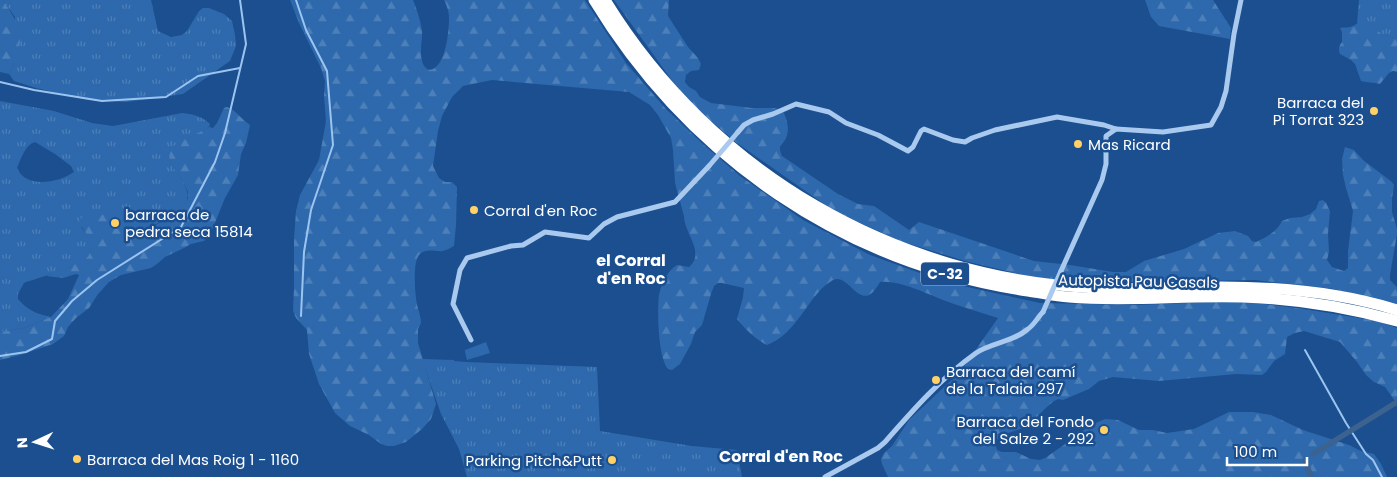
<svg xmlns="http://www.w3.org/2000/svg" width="1397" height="477" font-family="Poppins,sans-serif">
<defs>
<pattern id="grass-tufts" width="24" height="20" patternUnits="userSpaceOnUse" patternTransform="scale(1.25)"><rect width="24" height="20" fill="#2e69ad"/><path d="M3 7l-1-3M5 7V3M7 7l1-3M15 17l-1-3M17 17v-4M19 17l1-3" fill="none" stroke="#4d80b9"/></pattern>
<pattern id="forest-firs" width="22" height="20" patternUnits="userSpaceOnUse" patternTransform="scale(1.25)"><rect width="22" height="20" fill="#2e69ad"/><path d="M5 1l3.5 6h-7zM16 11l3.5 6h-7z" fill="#4d80b9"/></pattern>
</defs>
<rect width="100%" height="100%" fill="#1b4f8f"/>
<g fill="url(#grass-tufts)" fill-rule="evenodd">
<path d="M3,0H151L158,31L171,37L182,35L187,31L199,11L203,8H209L224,14L232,21L235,35L236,46L230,61L183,94L126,102L88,100L36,88L14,81L9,74L14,63L15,17Z"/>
<path d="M1359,0H1397V39C1392,37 1385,36 1380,34C1371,30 1368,22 1357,23Z"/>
<path d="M0,101L54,111L92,123L113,126L182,113C192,114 202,116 210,124L209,127C194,138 180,136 169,155C170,159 171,163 173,166C180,180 197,194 181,208C176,212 169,215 164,219C156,224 146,233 136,233L121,219L81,227C85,232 91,238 92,244C92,249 90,255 86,258C76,269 39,277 24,283L18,294V299C27,310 37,314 51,317L24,328L0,332ZM35,142L55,154L71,166L74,172C58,183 26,189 17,168C21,159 25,145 35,142Z"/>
<path d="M422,359L454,360V361L466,362L597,367L600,431L692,446L737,450L742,477H467L459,449L441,414Z"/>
</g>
<g fill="url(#forest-firs)">
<path d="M0,0H3C24,31 25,40 9,74L0,72Z"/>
<path d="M290,0H413C417,10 420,19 422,30C423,41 417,59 426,68C428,70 430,70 433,69C446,63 449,31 449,18C449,12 447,6 444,0H585L626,63L666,109L704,145L740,176L803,220L870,255L945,282L1040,303L1135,305L1240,301L1304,309L1377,321L1397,328V404L1385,387L1374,382L1366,375L1357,362L1340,342L1304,331L1295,333L1287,337L1285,354L1274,361L1266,372L1262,375L1236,374L1159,381L1113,377L1099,381L1089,389L1063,400L1058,399L1054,401C1042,410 1034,423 1020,429C1011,433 1002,433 995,442L997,450L1002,452H1016L1031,459L1040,460L1045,458L1071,440L1089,426L1105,419L1118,420L1139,430H1153L1167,433L1194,429L1229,412H1253L1271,415L1303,430L1349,445L1361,451L1374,454L1381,464L1387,477H888L882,464L881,459L884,453L892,446L909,420L960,372L998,318C983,313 968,309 954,304C932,297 903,280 880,282C878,285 876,289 873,292C858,307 848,273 833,280C808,294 798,334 767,345C755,339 745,329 737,319L743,297L744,288L722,283H718L714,286L711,294L702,325L695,332L691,344L680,364L672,370L668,369C658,357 657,311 659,295C661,284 667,271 677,265L689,267C706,253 684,233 684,216L675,183L673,150L671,138L658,115L650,105L629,92L492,80L463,86L452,97L442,116L438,131L433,166L439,178L445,182H452L457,187L456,225L454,246C450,248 447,250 443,251C436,252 426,248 420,254C412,261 415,294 417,304C418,310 421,316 421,323L418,329V343L436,404L431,419L422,429L406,442L394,446H387L381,444L369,435L350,426L335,413L319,384L309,354L307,330L296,318L293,311L294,288V239L296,211L300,195L319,160L326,121L324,96L325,81L321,68L299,23Z"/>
<path d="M614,0H669L668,16L688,47L698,58L701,64L699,70L691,71L686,75L685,82L689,87L696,91L700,97L711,103L752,108H774L782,110C787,117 790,130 786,138C782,147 777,144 782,156L838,194L858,204L874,206L909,230L919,222L1034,261L1070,265L1113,272H1126L1144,261L1184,249L1218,233L1235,231L1248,236L1252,241L1256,242C1266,237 1277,232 1282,221L1290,218L1302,217L1310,214L1316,209L1319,201L1323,200L1326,203L1330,211L1328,234L1329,252L1327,260L1332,267L1344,271L1348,268V251L1353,211L1346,188L1343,175L1342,159L1345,147L1354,150L1363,160L1392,182L1394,185L1392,199V212L1397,229V234L1390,275V280L1397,287V305L1334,289L1255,280L1131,282L1062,280L1032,277L965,261L900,241L834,211L737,143L686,100Z"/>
<path d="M1145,0H1213L1231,28L1230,39L1159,26L1151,17Z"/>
<path d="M1362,22L1370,26L1382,34L1397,39V72L1393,71L1389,73L1380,84C1373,82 1367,83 1361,81L1355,64L1351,60L1340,54C1338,49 1339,46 1342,42V32L1340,28C1344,27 1347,28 1350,27C1355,26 1356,23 1362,22Z"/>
<path d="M227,107C235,109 242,120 250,125L246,143L241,154L238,175L225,198L210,235L204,241L191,244L184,248L165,257L157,264L151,268L121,275L109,282L98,294L89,308L76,318L68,327L64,336L53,344L20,355L0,360V332L24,328L51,317L68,299L79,275L76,274L63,278L46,276L52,274L61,264C73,263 88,264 91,249C92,245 91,242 89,238C86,232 81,227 78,220C86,214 112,212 121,219C126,223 131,228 136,233C146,234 182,209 187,200C189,197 188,196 188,192C185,180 165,163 170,151C176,139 200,134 209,127L213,128L217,123L224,108Z"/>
</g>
<path fill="#2e69ad" d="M486,342L490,353L467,360L465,352V350Z"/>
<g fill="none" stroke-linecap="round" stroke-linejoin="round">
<g stroke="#9cc4f0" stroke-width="2">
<path d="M296,0L306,30L327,71L333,145L311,210L304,252L301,316"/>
<path d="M0,82L34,90L102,101L166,97L198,76L240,68"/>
<path d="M1305,350L1346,423L1366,454L1373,460L1382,477"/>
<path d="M0,356L26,352L52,339L55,321L72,301L97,280L181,227L215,162L225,133L246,44L240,0"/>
</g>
<g stroke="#3c6290" stroke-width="5.5">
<path d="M1313,454L1397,402"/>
<path d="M1305,460L1311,477"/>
</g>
<g stroke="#a9c9ee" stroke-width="5">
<path d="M738,132L744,125L753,120L773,114L796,104L829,112L846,123L878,135L908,151L913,147L921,131L924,129L953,140L965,142L972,138L995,130L1057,117L1104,125L1116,129"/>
<path d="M1061,271L1102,180L1106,164V136L1116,129L1163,132L1211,125L1221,107L1226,91L1234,34L1241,0"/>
<path d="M471,340L453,304L460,270L467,258L511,246L523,245L545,232L589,238L604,224L617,217L675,202L709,166"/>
<path d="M825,477L878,448L885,442C913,410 941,378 976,353C991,343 1013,342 1028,329C1034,325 1038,317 1043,312"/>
</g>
<g stroke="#fff" stroke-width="11">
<path d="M594,0C690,158 845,264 1028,291C1042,293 1055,296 1069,297C1127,302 1185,295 1243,297C1295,299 1347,307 1397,321"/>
<path d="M605,0C711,173 896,280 1098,288C1133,290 1170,287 1206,287C1268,286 1337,291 1397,310"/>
</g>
<g stroke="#a9c9ee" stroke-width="5">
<path d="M709,166L738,132"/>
<path d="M1043,312L1061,271"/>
</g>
</g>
<g fill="#ffd166" stroke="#1b4f8f" stroke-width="2">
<circle cx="1374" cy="111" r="5"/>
<circle cx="1078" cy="144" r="5"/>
<circle cx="474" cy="210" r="5"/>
<circle cx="115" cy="223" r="5"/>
<circle cx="936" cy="380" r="5"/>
<circle cx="1104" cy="430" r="5"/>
<circle cx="77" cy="459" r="5"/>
<circle cx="612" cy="460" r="5"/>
</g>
<g text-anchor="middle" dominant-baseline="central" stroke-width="5" stroke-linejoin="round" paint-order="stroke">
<rect fill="#1b4f8f" stroke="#bbcadd" stroke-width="1" x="921" y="262.5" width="48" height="23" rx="4"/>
<g font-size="14" font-weight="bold" fill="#fff">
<text x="945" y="274">C-32</text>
</g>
<g font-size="15" fill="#fff" stroke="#1b4f8f" text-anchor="start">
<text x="1364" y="102" text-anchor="end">Barraca del<tspan x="1364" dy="17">Pi Torrat 323</tspan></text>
<text x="1088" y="144">Mas Ricard</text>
<text x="484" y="210">Corral d'en Roc</text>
<text x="125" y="214">barraca de<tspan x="125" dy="17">pedra seca 15814</tspan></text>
<text x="946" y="371">Barraca del camí<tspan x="946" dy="17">de la Talaia 297</tspan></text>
<text x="1094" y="421" text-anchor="end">Barraca del Fondo<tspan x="1094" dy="17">del Salze 2 - 292</tspan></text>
<text x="87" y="459">Barraca del Mas Roig 1 - 1160</text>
<text x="602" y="460" text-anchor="end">Parking Pitch&amp;Putt</text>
</g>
<g font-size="15" fill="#fff" stroke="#1b4f8f">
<text transform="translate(1138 281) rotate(1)">Autopista Pau Casals</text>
</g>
<g font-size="16" font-weight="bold" fill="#fff" stroke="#1b4f8f">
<text x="631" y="260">el Corral<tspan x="631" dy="18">d'en Roc</tspan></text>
<text x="781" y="456">Corral d'en Roc</text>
</g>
</g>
<g transform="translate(35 442) rotate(266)" stroke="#1b4f8f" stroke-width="4" paint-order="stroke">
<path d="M0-4L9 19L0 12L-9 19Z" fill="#ffffff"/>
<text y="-8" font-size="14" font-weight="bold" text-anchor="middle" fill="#ffffff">N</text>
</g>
<path d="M1227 457v8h80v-8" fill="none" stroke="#ffffff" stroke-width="2.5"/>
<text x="1234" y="457" font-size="15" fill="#ffffff" stroke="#1b4f8f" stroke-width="4" paint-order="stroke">100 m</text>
</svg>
